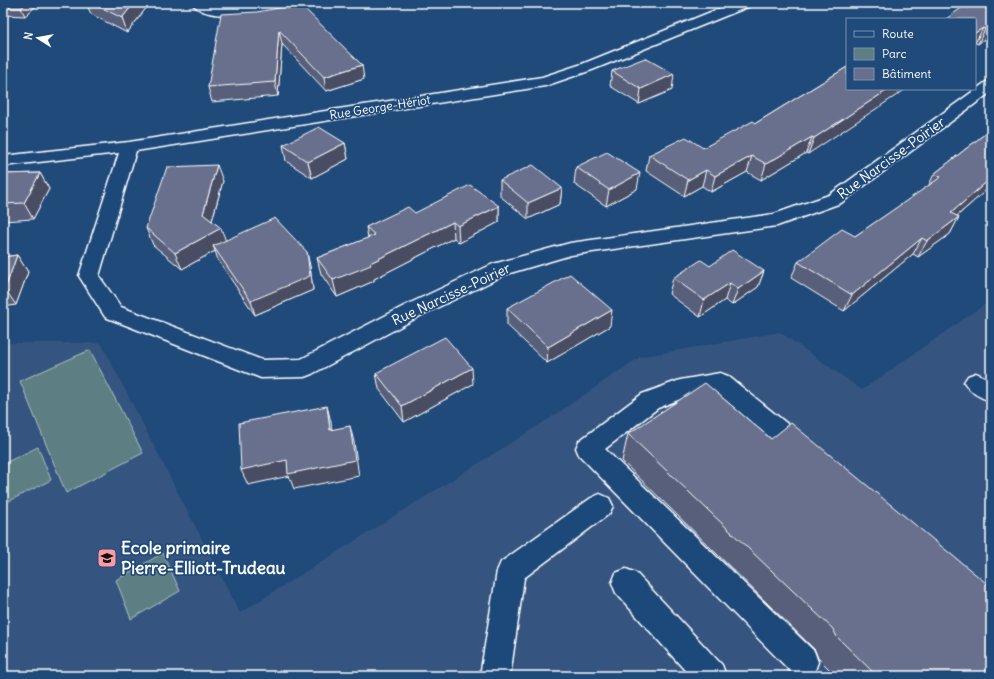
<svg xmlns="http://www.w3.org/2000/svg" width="994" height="679" font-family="Delius,sans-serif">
<rect width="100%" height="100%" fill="#1f4a7a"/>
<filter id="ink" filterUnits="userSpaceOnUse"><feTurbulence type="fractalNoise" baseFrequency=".025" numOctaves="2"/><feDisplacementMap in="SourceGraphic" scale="8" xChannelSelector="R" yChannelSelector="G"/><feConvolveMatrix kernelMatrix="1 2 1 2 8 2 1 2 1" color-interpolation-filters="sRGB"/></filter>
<g filter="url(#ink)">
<path fill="#355580" d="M991,300V676H3V343H101L240,613L544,422L640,357L780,332L862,390Z"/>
<g fill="#5d7f83" stroke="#aebfc1">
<path d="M90,350L143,453L66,493L20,381Z"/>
<path d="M38,447L51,480L3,504V464Z"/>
<path d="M163,553L180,591L131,619L116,580Z"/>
</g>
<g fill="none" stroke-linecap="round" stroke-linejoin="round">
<g stroke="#fff" stroke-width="3">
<g id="minor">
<path d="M192,3H208L227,6L296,3L294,6C272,11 207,25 192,3Z"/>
<path d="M733,3H752L750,6L592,70L545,86L136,151L99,276L121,307L262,360L301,359L406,305L493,264L570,243L774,214L829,195L986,82L991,80V92L841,203L777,226L571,255L507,274L422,315L312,374L304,377L261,378L105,317L79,276L119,153L3,166V156L129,142L542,77L582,64Z"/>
<path d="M720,373L728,376L811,443L814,450L811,457L802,460L793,457L716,392L683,398L658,408L605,449L814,651L818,662L814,673L806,676L792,673L579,455L576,448L579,441L642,394L680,380Z"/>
<path d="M976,373L991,380V401C980,398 970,392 964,382L968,376Z"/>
<path d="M600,494L609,498L613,506L609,514L524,578L510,676H480L497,571L501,562L591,498Z"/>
<path d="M626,569L636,573L722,665L726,676H690L616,593L612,583L616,573Z"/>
</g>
</g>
<use href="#minor" fill="#1f4a7a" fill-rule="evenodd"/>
</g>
<g fill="#595f7a" stroke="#fff">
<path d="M3,3H39L25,16L3,15Z"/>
<path d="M86,3H150L127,33L91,14Z"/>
<path d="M964,6L991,33L978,44L975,43Z"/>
<path d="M257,12L364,79L326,91L282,44L278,96L212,102L208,87Z"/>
<path d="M847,67L808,154L806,153L761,180L747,172L711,192L702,186L684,196L646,171L649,155L703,148L756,123Z"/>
<path d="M612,71L672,90L639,104L610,86Z"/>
<path d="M991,129V186L957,216L959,217L950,234L918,257L913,254L844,311L791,278L798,262L855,236L928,187L934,174Z"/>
<path d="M345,143L348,159L312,178L286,161L283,145Z"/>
<path d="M576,167L637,189L606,206L574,184Z"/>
<path d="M40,173L49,189L33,219L3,221V174Z"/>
<path d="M500,180L562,188L560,204L528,219L500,196Z"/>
<path d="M223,181L212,221L225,240L310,266L313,290L255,315L218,260L215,251L182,269L153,245L146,228Z"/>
<path d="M499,206V222L459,243L454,238L374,279V281L337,297L321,274L317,258L368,238L366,227L415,213Z"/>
<path d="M17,255L28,272L16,305L3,307V257Z"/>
<path d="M710,266L764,271L758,287L732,305L725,300L700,317L669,294L673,278Z"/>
<path d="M507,308L610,326L547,363L507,325Z"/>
<path d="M376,373L473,384L404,422L379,389Z"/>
<path d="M628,434L991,676H836L818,658L815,650L622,461Z"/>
</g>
<g fill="#494e63" stroke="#fff">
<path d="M27,3H39L25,16L21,8Z"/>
<path d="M134,3H150L127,33L122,18Z"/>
<path d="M991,24V33L978,44L985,29Z"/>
<path d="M983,28L975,43V33Z"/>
<path d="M279,30L282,44L278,96L275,82Z"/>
<path d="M362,65L364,79L326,91L324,77Z"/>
<path d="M674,74L672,90L639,104L641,89Z"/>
<path d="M889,89H906L808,154L814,138Z"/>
<path d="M812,137L806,153L761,180L766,164Z"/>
<path d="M345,143L348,159L312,178L308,162Z"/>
<path d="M752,156L747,172L711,192L715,176Z"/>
<path d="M217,165L223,181L209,231L203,214Z"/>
<path d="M706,170L702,186L684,196L688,180Z"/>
<path d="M40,173L49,189L33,219L24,203Z"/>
<path d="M640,173L637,189L606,206L609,190Z"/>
<path d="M991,178V186L942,229L951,213Z"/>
<path d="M562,188L560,204L528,219V203Z"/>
<path d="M499,206V222L459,243L458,226Z"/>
<path d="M959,217L950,234L918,257L927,241Z"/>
<path d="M453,222L454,238L374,279V281L337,297L333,280L370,263Z"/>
<path d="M221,228L227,244L213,246L215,251L182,269L175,253Z"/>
<path d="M922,238L913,254L844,311L852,295Z"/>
<path d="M307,252L310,266L313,290L255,315L251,301Z"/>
<path d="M17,255L28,272L16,305L5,289Z"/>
<path d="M764,271L758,287L732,305L738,289Z"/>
<path d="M730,283L725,300L700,317L704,300Z"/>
<path d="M612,310L610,326L547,363L548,347Z"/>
<path d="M472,368L473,384L404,422L402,406Z"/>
<path d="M327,406L331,422L334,446L330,430Z"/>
<path d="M350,426L354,442L359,476L294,489L289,476L248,485L241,470Z"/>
</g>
<g fill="#686f8e" stroke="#fff">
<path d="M3,3H27L21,8H3Z"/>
<path d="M92,3H134L122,18Z"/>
<path d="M974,3H991V24L985,29L983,28L975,33V19H946L964,6L967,8Z"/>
<path d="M300,4L362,65L324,77L279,30L275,82L208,87L221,14L257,12Z"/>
<path d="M645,58L674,74L641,89L612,71Z"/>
<path d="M847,67V89H889L814,138L812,137L766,164L752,156L715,176L706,170L688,180L649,155L686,137L703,148L753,121L756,123Z"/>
<path d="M319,127L345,143L308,162L283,145Z"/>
<path d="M991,129V178L951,213L959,217L927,241L922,238L852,295L798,262L842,229L855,236L941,177L934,174Z"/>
<path d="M607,152L640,173L609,190L576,167Z"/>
<path d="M217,165L203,214L221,228L175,253L146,228L167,167Z"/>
<path d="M533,165L562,188L528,203L500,180Z"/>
<path d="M40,173L24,203L3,204V174Z"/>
<path d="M470,185L499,206L458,226L453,222L370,263L371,265L333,280L317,258L375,235L366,227L408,207L415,213Z"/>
<path d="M275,218L307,252L310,276L251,301L213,246Z"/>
<path d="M732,250L764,271L738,289L730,283L704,300L673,278L701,260L710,266Z"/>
<path d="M17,255L5,289H3V257Z"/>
<path d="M570,274L612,310L548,347L507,308Z"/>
<path d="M445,337L472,368L402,406L376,373Z"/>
<path d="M705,383L771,439L791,423L991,587V676H877L837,637L833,629L628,434Z"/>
<path d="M327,406L330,430L350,426L355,460L288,474L287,460L241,470L239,423Z"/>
</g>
</g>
<defs>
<g id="school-square" transform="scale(1)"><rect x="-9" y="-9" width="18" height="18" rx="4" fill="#ff9aa2" stroke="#1f4a7a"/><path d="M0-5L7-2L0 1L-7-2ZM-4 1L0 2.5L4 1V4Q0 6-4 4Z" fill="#111"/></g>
</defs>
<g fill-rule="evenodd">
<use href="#school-square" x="107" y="558"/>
</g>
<g text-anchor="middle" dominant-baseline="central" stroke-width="3.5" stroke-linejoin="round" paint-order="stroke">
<g font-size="12" fill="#fff" stroke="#1f4a7a">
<text transform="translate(380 107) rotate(-9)">Rue George-Hériot</text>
</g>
<g font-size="14" fill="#fff" stroke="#1f4a7a">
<text transform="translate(891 158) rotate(-36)">Rue Narcisse-Poirier</text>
<text transform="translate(451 294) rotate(-25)">Rue Narcisse-Poirier</text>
</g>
<g font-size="17" font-weight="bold" fill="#fff" stroke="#1f4a7a" text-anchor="start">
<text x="121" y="548">Ecole primaire<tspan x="121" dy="20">Pierre-Elliott-Trudeau</tspan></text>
</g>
</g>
<rect width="994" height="679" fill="none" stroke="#1f4a7a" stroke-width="16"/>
<rect x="8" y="8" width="978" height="663" fill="none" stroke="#fff" stroke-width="1.5" filter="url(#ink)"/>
<rect x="846" y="18" width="130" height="72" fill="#1f4a7a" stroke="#7992af"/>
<rect x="854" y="31" width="20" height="6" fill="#1f4a7a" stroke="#7992af"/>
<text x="882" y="38" font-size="12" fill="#ffffff">Route</text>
<rect x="854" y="48" width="20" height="12" fill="#5d7f83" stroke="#7992af"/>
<text x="882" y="58" font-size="12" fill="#ffffff">Parc</text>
<rect x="854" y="68" width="20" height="12" fill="#686f8e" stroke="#7992af"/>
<text x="882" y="78" font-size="12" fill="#ffffff">Bâtiment</text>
<g transform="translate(38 38) rotate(281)" stroke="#1f4a7a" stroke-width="3" paint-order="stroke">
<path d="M0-3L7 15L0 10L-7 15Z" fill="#ffffff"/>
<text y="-6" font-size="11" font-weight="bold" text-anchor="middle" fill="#ffffff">N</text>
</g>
</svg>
